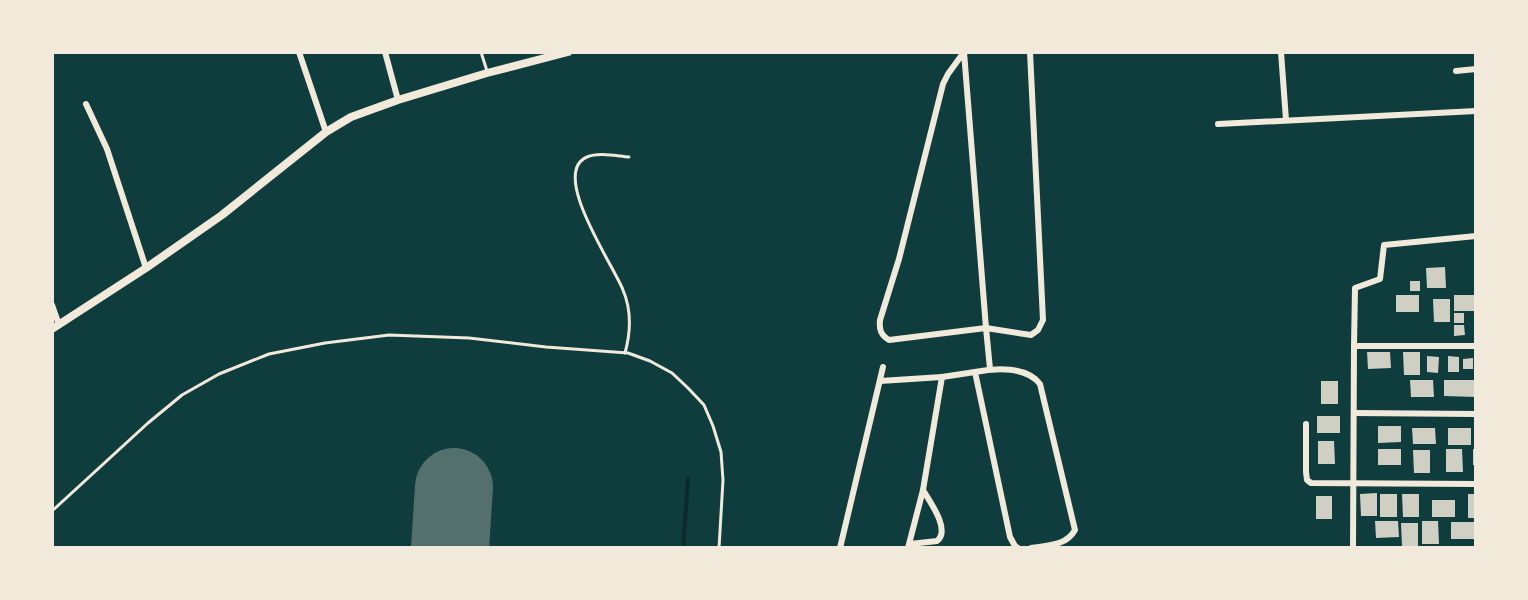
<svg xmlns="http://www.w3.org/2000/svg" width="1528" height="600" font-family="Arial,sans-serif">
<rect width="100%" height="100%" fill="#0f3d3e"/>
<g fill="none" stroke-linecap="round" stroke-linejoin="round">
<path stroke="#0a2a2b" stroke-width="4" d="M683,548L688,479"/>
<path stroke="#53706d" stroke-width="78" d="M450,548L454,487"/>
</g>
<g fill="#cfcfc3">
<path d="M1445,267L1446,288H1427L1426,268Z"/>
<rect x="1410" y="281" width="10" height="10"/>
<rect x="1396" y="295" width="23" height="17"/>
<rect x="1454" y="295" width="22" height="16"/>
<path d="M1433,299H1450V322H1434Z"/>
<rect x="1454" y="313" width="10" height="10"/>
<path d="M1454,325H1464L1465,335L1454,336Z"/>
<path d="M1367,352H1390L1391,368L1368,369Z"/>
<path d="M1403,352H1420V375H1404Z"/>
<path d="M1427,356L1439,357L1438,373L1427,372Z"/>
<path d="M1448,356L1459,357V372H1448Z"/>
<path d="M1473,358V369H1463V359Z"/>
<path d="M1410,380H1433L1434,397H1411Z"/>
<path d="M1444,380H1476V397L1444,396Z"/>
<rect x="1321" y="381" width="17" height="23"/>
<rect x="1317" y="416" width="23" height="17"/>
<path d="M1378,426H1401V442L1378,443Z"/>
<path d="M1412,428H1435L1436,444H1413Z"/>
<rect x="1448" y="428" width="23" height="17"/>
<path d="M1318,441H1334L1335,464H1318Z"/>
<rect x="1378" y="449" width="23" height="16"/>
<path d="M1446,449H1462L1463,472H1446Z"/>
<rect x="1473" y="449" width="3" height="16"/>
<path d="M1413,450H1430V473H1414Z"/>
<path d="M1377,493V516H1361L1360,494Z"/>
<rect x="1380" y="494" width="17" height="23"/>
<path d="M1402,494H1419V517H1403Z"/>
<rect x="1468" y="494" width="8" height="24"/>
<rect x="1316" y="496" width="16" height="23"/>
<rect x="1432" y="500" width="23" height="17"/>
<path d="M1375,521H1398L1399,537L1376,538Z"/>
<path d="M1422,521H1438L1439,544H1422Z"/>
<rect x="1451" y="522" width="23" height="17"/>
<path d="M1401,523H1418V546H1402Z"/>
</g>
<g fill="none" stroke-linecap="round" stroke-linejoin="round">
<g stroke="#f1e9da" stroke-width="3">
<path d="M481,52L487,71"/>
<path d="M625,353C631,331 632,311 623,290C614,266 549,173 587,157C599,152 616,156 629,157"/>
<path d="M52,511L148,423L182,395L219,374L269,354L325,343L389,335L469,338L546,347L628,353L650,361L672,373L688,388L704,405L713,426L721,452L723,480L719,548"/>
</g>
<g stroke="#f1e9da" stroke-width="6">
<path d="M299,52L326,132"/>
<path d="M385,52L398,100"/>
<path d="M964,52L948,74L943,84L899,259L880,320C879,330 881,335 889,340L986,328L964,52"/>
<path d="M1281,52L1286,120"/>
<path d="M1456,71L1476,69"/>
<path d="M86,104L107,149L146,268"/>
<path d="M1218,124L1476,111"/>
<path d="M52,305L59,325"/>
<path d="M1354,346L1355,288L1380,279L1384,245L1476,236"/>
<path d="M990,369L986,328L1031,335L1038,330L1043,320L1030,52"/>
<path d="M880,381L942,377"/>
<path d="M1354,413L1476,414"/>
<path d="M1306,424V472L1307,480L1311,483L1476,484"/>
<path d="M910,544L937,541C951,530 930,502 923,490"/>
<path d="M840,548L883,367"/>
<path d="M908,548L923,490L942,377L975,372"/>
<path d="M1018,548L1015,546L1010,537L975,372C995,368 1026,366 1040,384L1075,530C1066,546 1048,545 1031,548"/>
<path d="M1353,548L1354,346H1476"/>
</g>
<path stroke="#f1e9da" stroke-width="8" d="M52,329L146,268L222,215L326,132L351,117L398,100L487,73L568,52"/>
</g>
<rect width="1528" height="600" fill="none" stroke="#f1e9da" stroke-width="108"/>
</svg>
